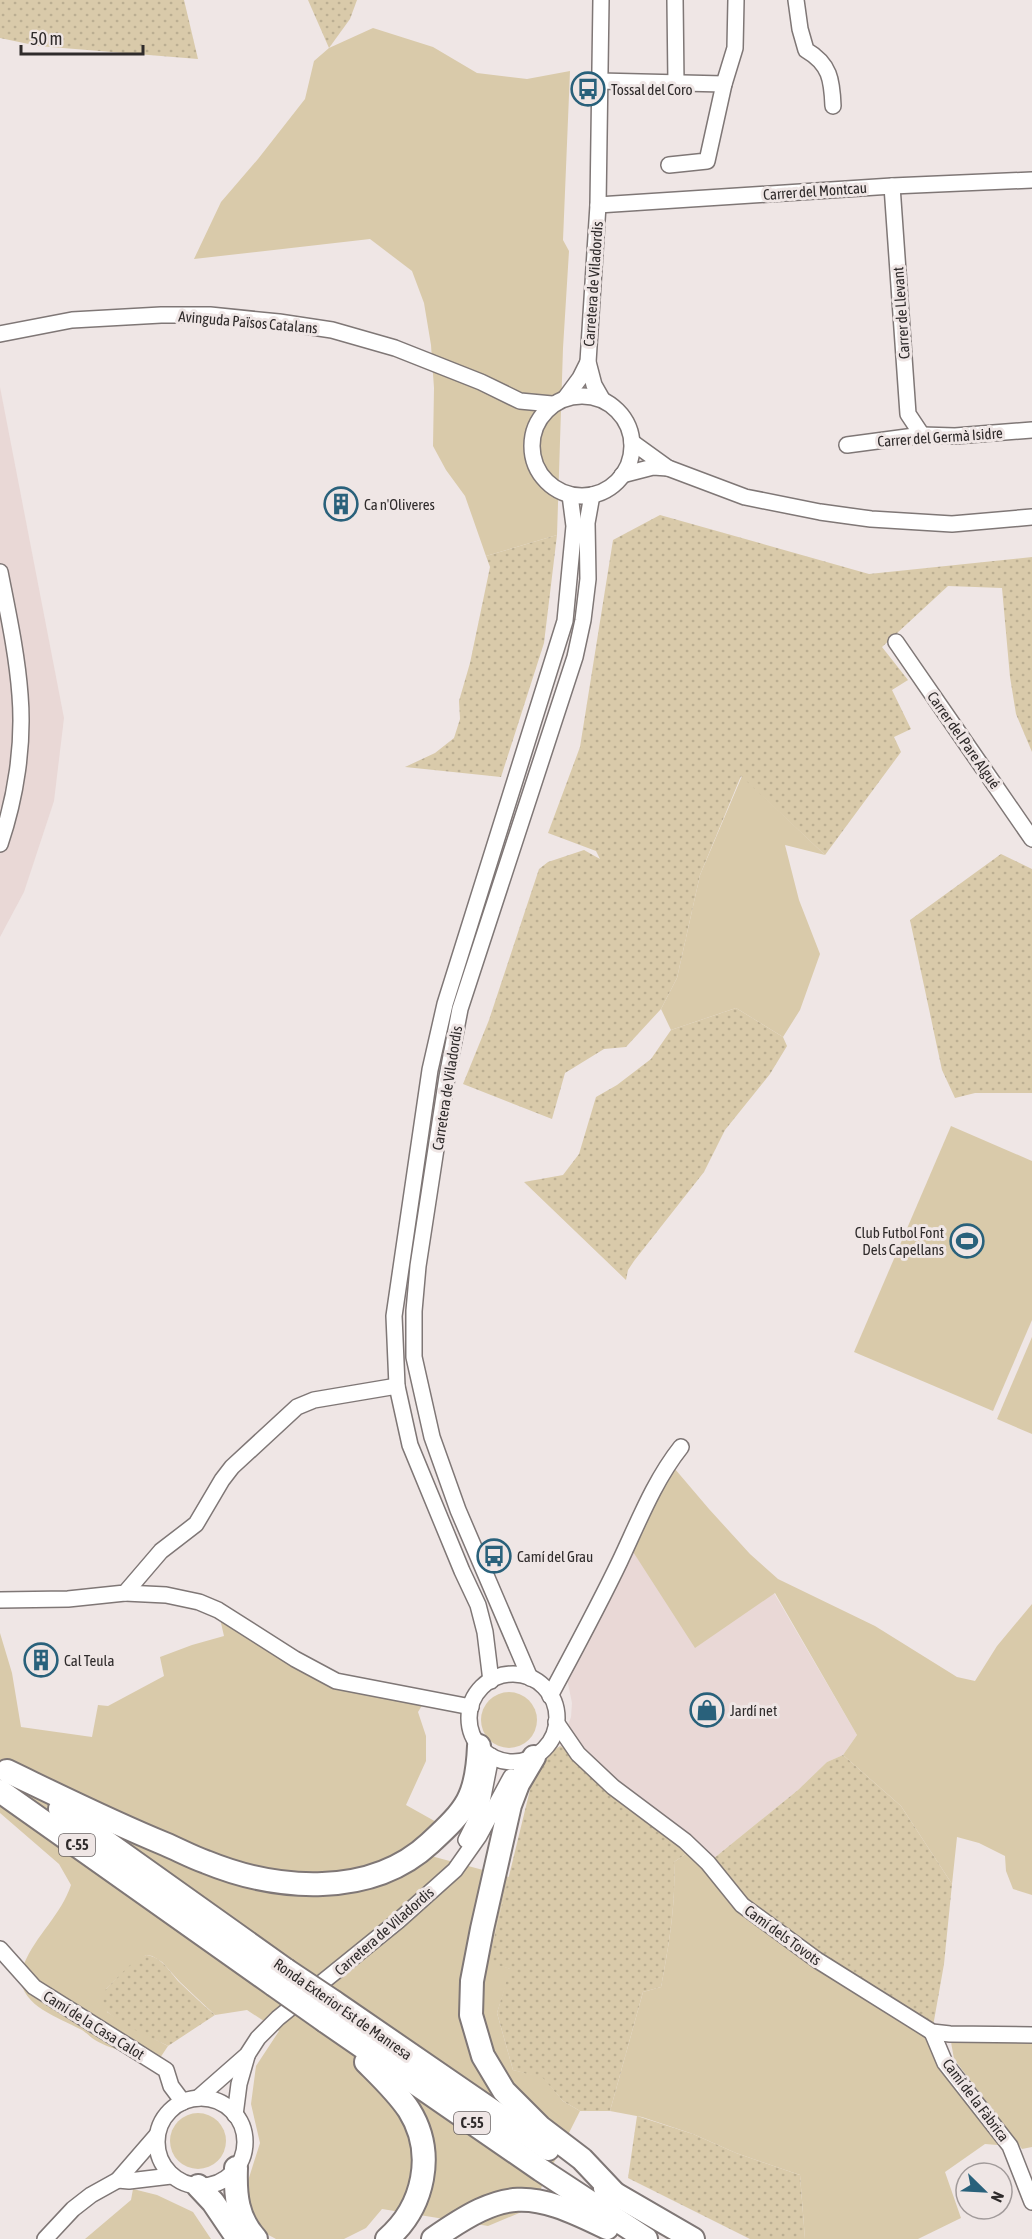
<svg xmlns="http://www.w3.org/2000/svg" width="1032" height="2239" font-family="'Asap Condensed',sans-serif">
<defs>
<pattern id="park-dots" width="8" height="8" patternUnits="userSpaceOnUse" patternTransform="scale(1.5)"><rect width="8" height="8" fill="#d9caaa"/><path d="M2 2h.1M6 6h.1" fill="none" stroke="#bbae92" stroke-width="1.8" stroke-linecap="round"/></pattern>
</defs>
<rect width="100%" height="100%" fill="#efe6e5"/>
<g fill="#e9d8d6">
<path d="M0,387L64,718L54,801L24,892L0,937Z"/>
<path d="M628,1544L774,1593L857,1735L843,1755L827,1762L798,1790L708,1863L578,1754L560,1746L571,1717L572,1703L565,1669Z"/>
</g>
<g fill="#d9caaa">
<path d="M373,28L433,47L477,73L527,79L570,71L563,240L569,251L563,348L557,535L486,556L465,496L446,470L433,446L434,388L431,345L424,303L412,271L370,239L194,259L221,202L258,159L305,99L314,61L329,48Z"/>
<path d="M742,776L825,855L785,845L799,900L820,954L800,1010L783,1037L736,1008L671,1030L661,1009L677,978L700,875Z"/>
<path d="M951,1126L1032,1161V1320L993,1411L854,1352Z"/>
<path d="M1032,1337V1434L997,1419Z"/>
<path d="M669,1462L709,1509L750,1554L778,1579L875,1626L957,1677L975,1681L997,1646L1032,1604V1895L1013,1889L1006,1871L1005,1856L979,1843L957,1837L952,1884L901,1806L843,1755L857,1735L775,1593L695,1648L628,1544Z"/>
<path d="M218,1610L322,1675L426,1699L418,1712L426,1736V1761L406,1805L447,1828L420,1853L509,1877L488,1961L511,1969L497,2013L513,2070L543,2077L563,2101L580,2111L531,2208L488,2226L382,2209L366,2228L344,2239H276L263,2232L248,2207L247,2184L260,2143L251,2104L256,2066L279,2031L247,2010L215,2015L180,1982L162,1962L152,1956L146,1955L130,1966L106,1989L107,2012L129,2026L168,2046L152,2070C143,2065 134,2058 125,2053C115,2048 104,2046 95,2040C90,2037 86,2032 80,2029C56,2016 9,2002 24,1964C36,1935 61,1915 71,1885L59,1864L0,1813V1633L12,1673L21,1727L92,1737L98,1705L108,1706L164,1676L160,1657L192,1645L224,1636Z"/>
<circle cx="509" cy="1720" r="28"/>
<path d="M693,1849L917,2024L1010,2146L985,2144L945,2172L961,2218L918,2239H805L800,2175L736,2153L693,2134L642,2117L610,2111L643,1992L661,1987C669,1945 676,1904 674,1862Z"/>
<path d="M961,2034L1032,2035V2147L1022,2149L954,2059L951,2042Z"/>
<circle cx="198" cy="2141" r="28"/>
<path d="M133,2189L157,2195L193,2212L211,2239H85L131,2200Z"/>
</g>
<g fill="url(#park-dots)">
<path d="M0,0H184L198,59L38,46L0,38Z"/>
<path d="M308,0H357L350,19L329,48Z"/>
<path d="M660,515L869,574L1032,557V752L1016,714L1010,677L1002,588L948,586L882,647L908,680L892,690L911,729L894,737L901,752L825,855L741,776L700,875L677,978L661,1009L626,1047L604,1049L565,1073L552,1119L463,1084L489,1020L539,869L548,862L584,850L600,859L596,851L548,833L580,747L613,540Z"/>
<path d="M557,535L544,643L501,777L405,767L435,753L454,738L460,719L459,701L470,663L490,567L486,556Z"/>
<path d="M1001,854L1032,869V1093H975L955,1098L942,1070L910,920Z"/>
<path d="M736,1008L783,1037L787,1046L770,1074L725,1130L704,1172L634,1261L628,1270L626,1280L524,1182L563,1175L579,1154L596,1097L617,1085L651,1059L671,1030Z"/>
<path d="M560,1746L578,1754L693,1849L674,1862C676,1904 669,1945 661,1987L643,1992L610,2111H580L563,2101L543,2078L513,2070L497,2013L510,1969L488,1962L537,1761Z"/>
<path d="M843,1755L901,1806L952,1884L944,1964L932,2032L742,1905L708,1863L798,1790L827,1762Z"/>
<path d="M146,1955C162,1957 169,1971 179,1982C191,1993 203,2005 215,2015L168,2046C155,2039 100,2017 101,2000C101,1993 109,1986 114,1981C123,1972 133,1960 146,1955Z"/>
<path d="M637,2116L693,2134L736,2153L800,2175L805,2239H750L628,2178Z"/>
</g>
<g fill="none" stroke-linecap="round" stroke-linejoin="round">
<g stroke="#7f7776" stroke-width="18">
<g id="minor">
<path d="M601,0L598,205L588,362L594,385L602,399"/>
<path d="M675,0L676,83"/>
<path d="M796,0L800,29L806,50C830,64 832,80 833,106"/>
<path d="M599,81L724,84"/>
<path d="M669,165L707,161L724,84L735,48L736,0"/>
<path d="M892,186L908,414L922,435"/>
<path d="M598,205L892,186L1032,180"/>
<path d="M0,334L72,320L161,315H210L279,322L332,330L395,348L481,382L520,401L552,404"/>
<circle cx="582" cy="446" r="50"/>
<path d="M566,397L580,378L588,362"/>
<path d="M632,442L668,468L745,497L820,512L871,519L952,524L1032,517"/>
<path d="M847,445L922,435L955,436L1032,430"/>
<path d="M622,475L653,467L668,468"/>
<path d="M0,572C8,613 17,654 20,695C24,744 16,797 0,844"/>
<path d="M896,642L1032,839"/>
<path d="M125,1593L166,1595L199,1602L218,1610L295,1659L336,1681L471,1707"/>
<path d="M0,1600L68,1599L125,1593L161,1551L196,1524L222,1480L232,1467L297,1407L314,1400L397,1386"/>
<circle cx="513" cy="1718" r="44"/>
<path d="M530,1678L458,1510L432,1437L414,1357V1311L418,1266L447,1077L460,1009L575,657L583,620L588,579L587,523L592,495"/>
<path d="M491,1681L485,1632L478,1605L462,1571L410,1445L397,1386L394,1316L430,1070L445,1004L565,621L574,526L570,495"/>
<path d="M550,1696C574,1651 598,1607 620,1561C638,1523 654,1481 681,1447"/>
<path d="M556,1722L578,1754L613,1787L685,1841L708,1863L742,1905L817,1960L932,2032L950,2034L1032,2035"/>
<path d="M466,1840L480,1812L491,1756"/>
<path d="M0,1949L34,1987L166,2070L171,2086L183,2102"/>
<path d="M932,2032L945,2063L1010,2146L1032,2202"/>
<circle cx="201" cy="2142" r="44"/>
<path d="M198,2098L247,2055L258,2038L278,2018L398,1921L455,1870L479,1836L511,1777"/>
<path d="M235,2115L239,2084L247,2056"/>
<path d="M118,2180L129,2181L171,2176"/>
<path d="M45,2239L73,2209L91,2195L118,2180L157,2135"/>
</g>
</g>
<g stroke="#7f7776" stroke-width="26">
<g id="highway">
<path d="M534,1757L518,1784L510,1805L482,1929L472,1981L471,2015L483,2056L504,2091L540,2127L582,2159L617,2196"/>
<path d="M7,1771C59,1796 111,1822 165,1844C179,1850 192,1857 206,1862C277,1891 371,1898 430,1843C467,1809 477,1797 479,1746"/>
<path d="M0,1791L274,1985"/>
<path d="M60,1809L286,1970"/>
<path d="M334,2002L548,2149"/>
<path d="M325,2021L541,2170L646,2239"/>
<path d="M366,2062C381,2077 397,2092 409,2110C436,2153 424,2207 387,2239"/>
<path d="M236,2168C235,2195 237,2218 256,2239"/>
<path d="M198,2186L213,2202L238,2239"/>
<path d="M605,2188L693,2239"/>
<path d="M433,2239C506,2188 528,2189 607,2228"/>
</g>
</g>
<use href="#minor" stroke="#fff" stroke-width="15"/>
<use href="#highway" stroke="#fff" stroke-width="22"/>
<g stroke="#7f7776" stroke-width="26" stroke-linecap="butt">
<g id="highway-bridge">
<path d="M286,1970L334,2002"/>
<path d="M274,1985L325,2021"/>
</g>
</g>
<use href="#highway-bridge" stroke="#fff" stroke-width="22"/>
</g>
<defs>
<g id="bus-ring" transform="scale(1.725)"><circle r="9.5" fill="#efe6e5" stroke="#29617b" stroke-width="1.5"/><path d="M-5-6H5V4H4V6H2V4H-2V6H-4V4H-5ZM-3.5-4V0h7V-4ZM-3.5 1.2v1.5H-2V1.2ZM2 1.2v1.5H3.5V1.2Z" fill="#29617b"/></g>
<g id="building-ring" transform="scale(1.725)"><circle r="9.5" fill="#efe6e5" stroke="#29617b" stroke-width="1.5"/><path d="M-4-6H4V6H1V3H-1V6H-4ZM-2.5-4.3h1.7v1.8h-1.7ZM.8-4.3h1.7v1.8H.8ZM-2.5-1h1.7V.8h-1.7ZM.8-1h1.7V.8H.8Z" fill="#29617b"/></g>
<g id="stadium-ring" transform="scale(1.725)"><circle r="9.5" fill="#efe6e5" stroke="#29617b" stroke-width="1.5"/><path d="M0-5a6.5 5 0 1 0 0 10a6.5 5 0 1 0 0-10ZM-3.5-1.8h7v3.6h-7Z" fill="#29617b"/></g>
<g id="shop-ring" transform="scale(1.725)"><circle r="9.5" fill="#efe6e5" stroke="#29617b" stroke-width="1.5"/><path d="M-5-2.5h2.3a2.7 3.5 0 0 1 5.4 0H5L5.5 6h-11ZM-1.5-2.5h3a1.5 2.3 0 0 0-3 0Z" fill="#29617b"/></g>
</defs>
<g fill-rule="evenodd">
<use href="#bus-ring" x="588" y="89"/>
<use href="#building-ring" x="341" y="504"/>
<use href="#stadium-ring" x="967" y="1241"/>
<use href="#bus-ring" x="494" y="1556"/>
<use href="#building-ring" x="41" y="1660"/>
<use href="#shop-ring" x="707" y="1710"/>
</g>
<g text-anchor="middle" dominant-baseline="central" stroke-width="6" stroke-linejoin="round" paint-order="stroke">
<g fill="#efe6e5" stroke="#696363" stroke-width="1.5">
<rect x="59" y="1834" width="36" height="22" rx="4.5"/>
<rect x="454" y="2112" width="36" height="22" rx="4.5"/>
</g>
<g font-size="14" font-weight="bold" fill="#2f2b2b">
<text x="77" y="1845">C-55</text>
<text x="472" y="2123">C-55</text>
</g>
<g font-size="15" fill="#2f2b2b" stroke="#efe6e5" text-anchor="start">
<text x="611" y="89">Tossal del Coro</text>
<text x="364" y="504">Ca n'Oliveres</text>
<text x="944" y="1232" text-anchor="end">Club Futbol Font<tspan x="944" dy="17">Dels Capellans</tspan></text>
<text x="517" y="1556">Camí del Grau</text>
<text x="64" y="1660">Cal Teula</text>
<text x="730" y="1710">Jardí net</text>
</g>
<g font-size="15" fill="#2f2b2b" stroke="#efe6e5">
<text transform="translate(815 191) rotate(-4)">Carrer del Montcau</text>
<text transform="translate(593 284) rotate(-86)">Carretera de Viladordis</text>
<text transform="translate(901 313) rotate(-94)">Carrer de Llevant</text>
<text transform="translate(248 322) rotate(5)">Avinguda Països Catalans</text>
<text transform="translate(940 437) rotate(-4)">Carrer del Germà Isidre</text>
<text transform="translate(964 740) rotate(55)">Carrer del Pare Algué</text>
<text transform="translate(447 1088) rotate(-81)">Carretera de Viladordis</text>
<text transform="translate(384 1931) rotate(-41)">Carretera de Viladordis</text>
<text transform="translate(783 1935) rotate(36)">Camí dels Tovots</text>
<text transform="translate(343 2009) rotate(35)">Ronda Exterior Est de Manresa</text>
<text transform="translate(94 2025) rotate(32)">Camí de la Casa Calot</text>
<text transform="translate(976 2100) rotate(53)">Camí de la Fàbrica</text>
</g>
</g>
<g transform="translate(984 2191) rotate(114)"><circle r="28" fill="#efe6e5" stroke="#a29b9b" stroke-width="1.5"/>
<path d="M0-4.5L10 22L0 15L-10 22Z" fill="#29617b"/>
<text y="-9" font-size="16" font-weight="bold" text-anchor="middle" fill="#2f2b2b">N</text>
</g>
<path d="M21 45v9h122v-9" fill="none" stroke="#2f2b2b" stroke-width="3"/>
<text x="30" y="45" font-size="18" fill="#2f2b2b" stroke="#efe6e5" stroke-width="4.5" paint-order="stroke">50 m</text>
</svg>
